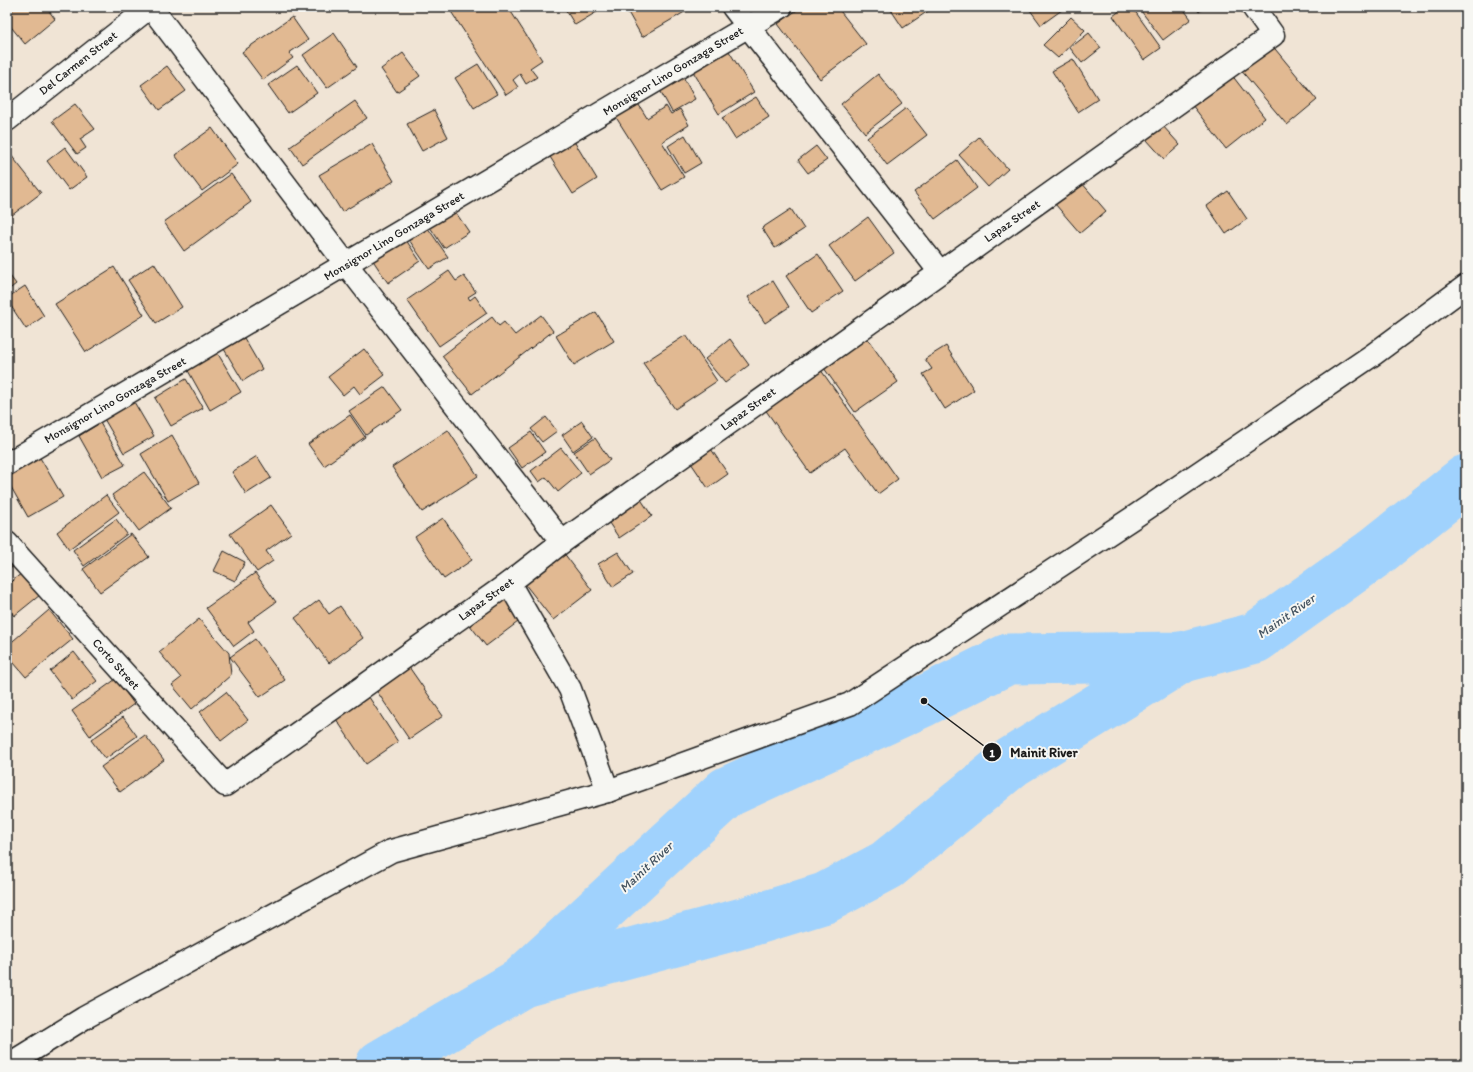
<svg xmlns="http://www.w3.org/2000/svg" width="1473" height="1072" font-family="Itim,sans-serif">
<rect width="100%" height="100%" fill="#f0e4d5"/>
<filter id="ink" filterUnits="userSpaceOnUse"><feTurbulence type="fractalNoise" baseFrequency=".025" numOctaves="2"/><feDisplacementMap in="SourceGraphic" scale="8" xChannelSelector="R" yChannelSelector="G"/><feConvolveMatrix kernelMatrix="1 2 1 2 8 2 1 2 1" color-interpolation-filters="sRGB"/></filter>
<g filter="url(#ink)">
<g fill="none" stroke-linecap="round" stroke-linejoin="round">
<g stroke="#a0d2fd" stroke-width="51">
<path d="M527,981L750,921L825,898L887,865L1012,762L1182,657"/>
<path d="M381,1065L521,983L727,792L924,701L1008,659L1182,657L1255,638L1373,554L1466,480"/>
</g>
</g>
<g fill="#e1b992" stroke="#1c1c1c">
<path d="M16,7H46L55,19L25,44L7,22V14Z"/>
<path d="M448,7H508L542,60L530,68L537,77L526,84L520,74L513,80L518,87L506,95Z"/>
<path d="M564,7H605L575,25Z"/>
<path d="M625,7H693L642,37Z"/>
<path d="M801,7H837L866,44L820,79L778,24Z"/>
<path d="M889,7H934L903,28Z"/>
<path d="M1034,7H1066L1041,25L1030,10Z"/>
<path d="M1125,7H1132L1161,48L1144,60L1113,16Z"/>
<path d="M1138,7H1182L1191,19L1163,40Z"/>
<path d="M1195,7H1205L1199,12Z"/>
<path d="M292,17L308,40L289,53L293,58L263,80L242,52Z"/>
<path d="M1071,17L1085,30L1058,58L1043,45Z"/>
<path d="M334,33L357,67L327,88L303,55Z"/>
<path d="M1089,33L1101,48L1082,63L1070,48Z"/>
<path d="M724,43L754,92L719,114L689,65Z"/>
<path d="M1271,44L1317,100L1287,125L1240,69Z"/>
<path d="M403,53L420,76L397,92L381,69Z"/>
<path d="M1073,59L1098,99L1078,112L1052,71Z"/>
<path d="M478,64L497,94L474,108L455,78Z"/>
<path d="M297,65L317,93L288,113L268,85Z"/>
<path d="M167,66L186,91L159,110L141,85Z"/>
<path d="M680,71L695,99L672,112L656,83Z"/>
<path d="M878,74L902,104L865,133L841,104Z"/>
<path d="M1231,74L1265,118L1226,149L1192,105Z"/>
<path d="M634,97L647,118L666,106L671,114L680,109L689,125L662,142L684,177L662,190L612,111Z"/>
<path d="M756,97L769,117L735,139L722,118Z"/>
<path d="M355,101L367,118L302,164L290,147Z"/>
<path d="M75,104L95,129L80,139L86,148L77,154L52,121Z"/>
<path d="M906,108L927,135L887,165L867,138Z"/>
<path d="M434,110L448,137L422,151L407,124Z"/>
<path d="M1162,125L1180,145L1164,159L1146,139Z"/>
<path d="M212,128L238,164L202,191L175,155Z"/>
<path d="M685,135L701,163L684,173L668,146Z"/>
<path d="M979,137L1008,169L988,187L959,155Z"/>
<path d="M572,138L597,179L573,194L547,152Z"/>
<path d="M372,144L394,181L342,212L319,175Z"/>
<path d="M816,146L827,160L808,173L798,160Z"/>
<path d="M65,147L87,177L69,190L47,161Z"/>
<path d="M7,150L41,193L7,219Z"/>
<path d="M957,160L977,188L935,219L914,192Z"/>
<path d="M231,174L251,202L184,251L164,222Z"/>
<path d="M1081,182L1106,211L1080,233L1055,204Z"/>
<path d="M1228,191L1247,219L1226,234L1207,206Z"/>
<path d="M450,204L469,232L444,248L426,221Z"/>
<path d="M791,209L804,229L775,248L762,228Z"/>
<path d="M868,217L894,253L855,281L829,246Z"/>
<path d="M423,221L448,257L429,269L405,234Z"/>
<path d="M404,237L420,261L388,283L372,259Z"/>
<path d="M818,254L843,291L811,313L786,276Z"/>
<path d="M154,263L182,307L156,323L128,280Z"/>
<path d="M114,267L144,315L86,352L55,304Z"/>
<path d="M449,271L456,281L464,276L476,292L468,297L470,300L475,296L487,313L439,346L407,300Z"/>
<path d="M7,272L16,284L7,291Z"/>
<path d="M773,281L789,307L765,323L748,297Z"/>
<path d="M25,286L44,316L26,329L7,300V298Z"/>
<path d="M596,312L614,341L574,365L556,336Z"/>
<path d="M541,315L553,331L472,394L442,356L492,317L499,326L504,322L515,335Z"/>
<path d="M862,331L898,382L855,412L819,361Z"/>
<path d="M686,335L717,381L675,409L643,363Z"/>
<path d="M244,338L262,369L243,381L224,349Z"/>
<path d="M730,339L749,365L725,383L705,359Z"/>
<path d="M946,346L974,390L945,409L923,374L932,369L925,359Z"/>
<path d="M215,349L241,392L210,410L186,367Z"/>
<path d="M364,349L385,375L360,394L354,386L343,395L328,377Z"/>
<path d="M818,366L898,479L878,494L845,448L810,473L762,405Z"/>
<path d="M186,379L203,408L171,426L155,398Z"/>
<path d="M385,387L402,410L366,435L349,411Z"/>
<path d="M130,395L154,436L124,453L100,412Z"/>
<path d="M350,415L365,437L324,466L308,444Z"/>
<path d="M546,417L557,431L542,442L531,429Z"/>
<path d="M582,421L593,437L573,451L562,435Z"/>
<path d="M100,423L125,465L102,477L79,436Z"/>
<path d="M448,430L478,476L422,512L392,467Z"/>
<path d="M531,432L545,452L522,468L508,448Z"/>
<path d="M172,435L199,483L168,501L141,454Z"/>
<path d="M595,438L610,460L589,474L574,452Z"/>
<path d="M561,448L581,473L558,492L546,477L539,482L531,471Z"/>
<path d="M711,449L728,474L708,488L691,463Z"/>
<path d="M39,456L63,497L28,517L7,480V475Z"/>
<path d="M257,456L271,478L246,494L232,472Z"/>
<path d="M144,472L171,508L139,531L112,495Z"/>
<path d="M636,492L652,516L619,538L603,514Z"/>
<path d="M106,495L119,512L69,549L57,532Z"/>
<path d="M271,505L291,533L266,551L273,561L257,572L230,534Z"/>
<path d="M443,518L472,560L444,579L415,537Z"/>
<path d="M116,519L127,534L84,566L73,550Z"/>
<path d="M131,534L149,557L100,592L83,569Z"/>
<path d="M560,548L592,590L553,620L521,579Z"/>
<path d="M7,549L18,563L7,571Z"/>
<path d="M224,551L245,562L235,581L214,571Z"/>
<path d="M618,552L633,574L613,587L598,564Z"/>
<path d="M22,573L40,595L14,616L7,607V585Z"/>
<path d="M255,573L276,602L248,622L254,631L234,646L206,608Z"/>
<path d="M501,593L522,619L486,646L466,620Z"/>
<path d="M319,600L329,614L340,606L363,638L329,663L295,618Z"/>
<path d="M49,610L73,639L26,677L7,655V646Z"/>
<path d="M199,619L229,653L231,675L192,709L172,685L181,678L159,652Z"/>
<path d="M255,639L285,680L260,697L230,657Z"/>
<path d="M74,652L97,681L72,700L50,671Z"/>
<path d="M409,667L443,716L409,739L376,690Z"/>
<path d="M116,679L134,704L90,736L72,711Z"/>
<path d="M226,692L248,720L221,741L200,712Z"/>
<path d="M367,694L398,742L366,764L334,716Z"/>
<path d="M123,717L137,736L105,759L91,740Z"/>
<path d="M145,735L164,760L120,792L101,767Z"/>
</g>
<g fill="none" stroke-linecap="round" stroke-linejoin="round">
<g stroke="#1c1c1c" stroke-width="25">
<g id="minor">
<path d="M151,7L346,264L562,542"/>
<path d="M733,7L940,272"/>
<path d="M7,464L781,7"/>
<path d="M7,543L225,785L509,583L562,542L1273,35L1253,7"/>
<path d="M509,583L570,689L608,791"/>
<path d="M8,1065L84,1018L391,851L608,791L850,704L1137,515L1374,354L1466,286"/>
</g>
</g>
<g stroke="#1c1c1c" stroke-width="25">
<path id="tertiary" d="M7,120L150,7"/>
</g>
<use href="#minor" stroke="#f6f6f2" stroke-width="22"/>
<use href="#tertiary" stroke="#f6f6f2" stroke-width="22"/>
</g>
</g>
<g text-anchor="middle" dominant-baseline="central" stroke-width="4" stroke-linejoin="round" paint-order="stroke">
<g font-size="12" fill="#1c1c1c" stroke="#f6f6f2">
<text transform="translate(78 63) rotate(-38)">Del Carmen Street</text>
<text transform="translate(673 71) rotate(-31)">Monsignor Lino Gonzaga Street</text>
<text transform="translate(1012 221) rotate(-35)">Lapaz Street</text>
<text transform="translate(394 236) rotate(-31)">Monsignor Lino Gonzaga Street</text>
<text transform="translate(115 400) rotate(-30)">Monsignor Lino Gonzaga Street</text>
<text transform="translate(748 409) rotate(-36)">Lapaz Street</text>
<text transform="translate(486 599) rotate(-36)">Lapaz Street</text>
<text transform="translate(116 664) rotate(48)">Corto Street</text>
</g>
<g font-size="13" font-style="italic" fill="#445360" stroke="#f6f6f2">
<text transform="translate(1286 616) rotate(-35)">Mainit River</text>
<text transform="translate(646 867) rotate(-43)">Mainit River</text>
</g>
</g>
<path fill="none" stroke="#1c1c1c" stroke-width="1.5" d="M924 701L992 752"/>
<g fill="#1c1c1c" stroke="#f6f6f2" stroke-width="1.5">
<circle cx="924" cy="701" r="4"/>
<circle cx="992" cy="752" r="10"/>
</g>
<g font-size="12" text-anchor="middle" font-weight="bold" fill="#fff">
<text x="992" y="757">1</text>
</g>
<g font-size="13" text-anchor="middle" font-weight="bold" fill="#1c1c1c" stroke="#f6f6f2" stroke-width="4" stroke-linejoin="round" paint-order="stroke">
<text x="1044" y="757">Mainit River</text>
</g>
<rect width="1473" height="1072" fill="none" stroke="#f6f6f2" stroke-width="24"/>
<rect x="12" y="12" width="1449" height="1048" fill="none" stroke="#1c1c1c" stroke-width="1.5" filter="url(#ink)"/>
</svg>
